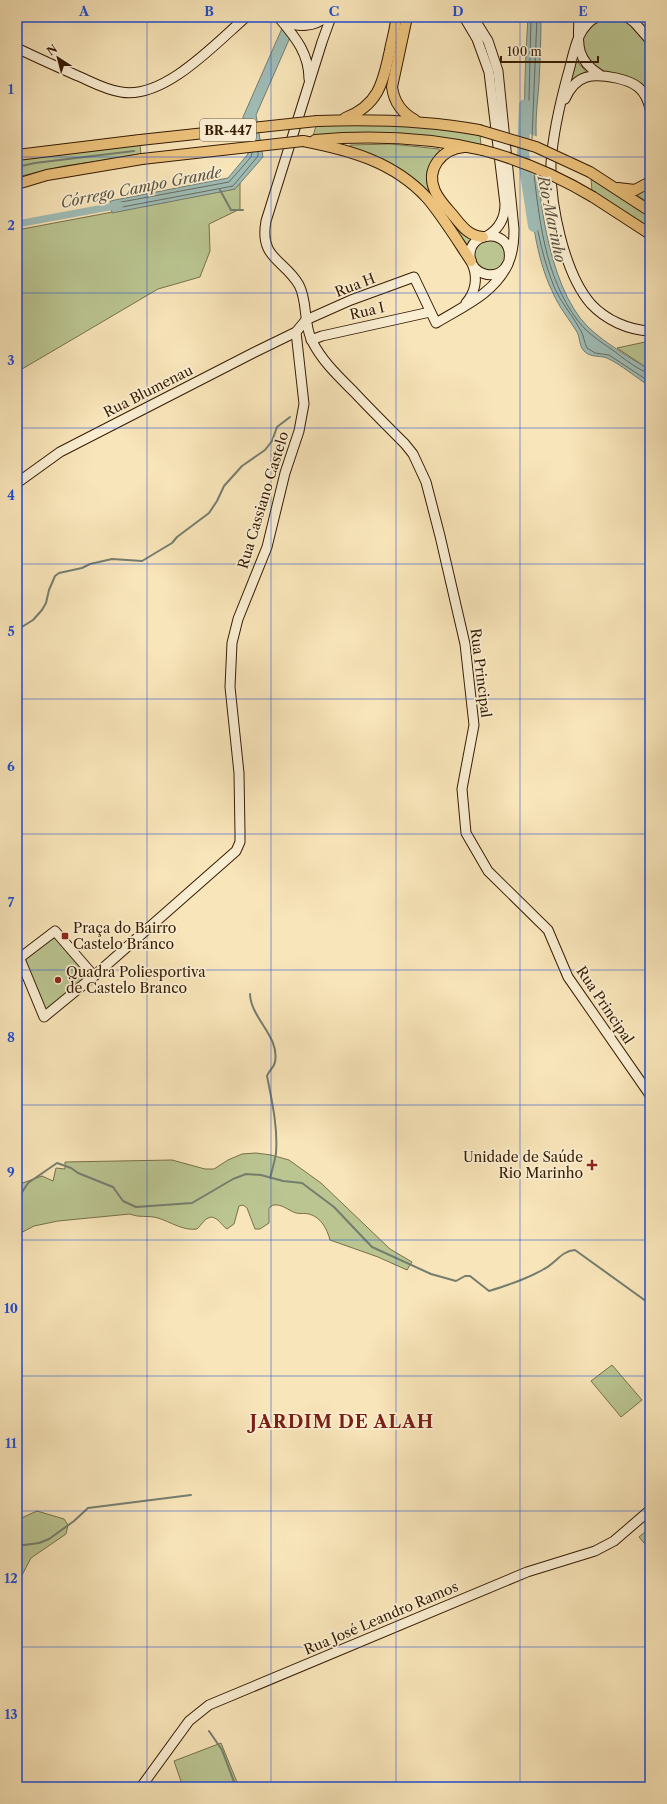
<svg xmlns="http://www.w3.org/2000/svg" width="667" height="1804" font-family="'Libre Caslon Text',serif">
<rect width="100%" height="100%" fill="#f8e5b9"/>
<filter id="stains"><feTurbulence type="fractalNoise" baseFrequency=".005" numOctaves="4"/><feColorMatrix values="0 0 0 0 .2 0 0 0 0 .09 0 0 0 0 .02 0 0 0 .5 -.17"/></filter>
<radialGradient id="worn" r=".72"><stop offset=".6" stop-color="#630" stop-opacity="0"/><stop offset="1" stop-color="#630" stop-opacity=".3"/></radialGradient>
<g fill="#bac591" stroke="#78704a">
<path d="M606,17C629,17 636,31 650,47V93C635,70 600,80 587,58C585,55 584,49 583,46C582,39 585,31 590,26C595,22 599,18 606,17Z"/>
<path d="M575,59L588,74L568,84Z"/>
<path d="M331,124H421L480,135L481,145L405,134L361,133L313,136L316,126Z"/>
<path d="M391,144L439,149L440,153L428,176L472,240L468,249L429,196L350,149V145Z"/>
<path d="M140,145L141,155L64,166L17,177V160Z"/>
<path d="M591,178L650,217V230L592,191Z"/>
<path d="M240,183V209L209,224L210,251L200,277L158,289L17,372V230L235,189Z"/>
<path d="M650,187V204L637,195V193Z"/>
<circle cx="490" cy="255" r="16"/>
<path d="M650,341V370L617,348Z"/>
<path d="M55,933L89,976L46,1013L22,958Z"/>
<path d="M256,1153L271,1155L289,1160L321,1183L390,1249L412,1262L407,1270L378,1257L330,1240C327,1229 321,1217 309,1214C305,1213 300,1214 296,1213C287,1210 283,1204 273,1205L269,1208V1223L260,1229H255L247,1208L243,1205L239,1206L234,1224L227,1229C221,1225 219,1218 211,1217L206,1219L197,1229C183,1231 171,1222 158,1218C148,1215 139,1218 130,1214L58,1221L34,1226L17,1235V1185L42,1176L53,1181L56,1168L65,1169V1162L172,1160L205,1169H214L228,1160L242,1154Z"/>
<path d="M612,1365L642,1400L621,1417L591,1381Z"/>
<path d="M37,1511L64,1519L68,1525L66,1534L31,1558L21,1577L17,1582V1520Z"/>
<path d="M650,1528V1550L639,1537Z"/>
<path d="M221,1743L239,1787H183L174,1761Z"/>
</g>
<g fill="#9fbdb7" stroke="#757d6f">
<path d="M287,17H299L256,115L263,157L235,189L112,213L110,201L228,178L248,154L243,117Z"/>
<path d="M528,17H541C541,39 540,61 539,83C538,98 536,111 536,126C536,183 546,285 588,327C606,344 629,357 650,370V386C636,378 622,365 607,358C599,355 591,358 584,351C579,346 580,337 577,332C569,319 559,307 553,293C542,271 537,247 533,223C521,154 524,86 528,17Z"/>
</g>
<path fill="#f8e5b9" d="M522,131L538,137L540,178L524,171Z"/>
<g fill="none" stroke-linecap="round" stroke-linejoin="round">
<g stroke="#6a6c5d" stroke-width="1">
<path d="M528,138L531,17"/>
<path d="M532,139L537,17"/>
<path d="M252,153L251,157L229,182L116,203L115,206L117,208L233,186L258,156V152"/>
<path d="M530,172C533,211 540,253 555,289C562,304 573,316 581,331C584,336 584,342 587,348L595,353L609,355L650,382"/>
<path d="M534,174C540,226 547,288 585,329C593,337 604,344 614,351C622,357 640,372 650,373"/>
</g>
<g stroke="#757d6f" stroke-width="2">
<path d="M17,167L35,163L134,151"/>
<path d="M220,190L231,210H243"/>
<path d="M17,630L33,620L42,610L46,603L49,590L55,576L59,573L82,568L90,564L112,559L142,561L172,543L177,537L209,513L217,501L224,486L242,466L265,450L272,441L277,427L290,417"/>
<path d="M250,994C251,1019 280,1036 275,1062C274,1068 269,1070 267,1076C272,1101 278,1128 276,1153C275,1161 272,1170 270,1178"/>
<path d="M17,1200L28,1183L57,1163L71,1168L78,1173L113,1187L123,1201L136,1207L192,1203L233,1179L246,1174L261,1175L283,1181L302,1183L334,1207L372,1247L431,1274L456,1281L465,1276H470L489,1291C508,1285 527,1279 544,1269C556,1263 561,1251 575,1250L650,1304"/>
<path d="M645,1502L650,1498"/>
<path d="M17,1546L39,1543L49,1539L74,1521L88,1508L191,1495"/>
<path d="M209,1731L222,1750L236,1787"/>
</g>
<path stroke="#9fbdb7" stroke-width="7" d="M17,224L120,205"/>
<path stroke="#9fbdb7" stroke-width="12" d="M525,105L523,153L534,226"/>
<g stroke="#361c03" stroke-width="11">
<g id="secondary">
<path d="M331,17L322,42L266,221C259,259 284,259 299,285C308,302 303,323 312,341C322,361 338,376 354,392C371,410 388,427 405,444L413,454L426,482L440,536L465,644L474,725L462,789L466,833L488,871L548,930L568,977L650,1095"/>
<path d="M464,17L477,39L489,72L505,204C505,218 499,229 487,236"/>
<path d="M473,17L488,41L498,71L514,229C514,241 513,258 505,268C494,281 472,274 470,257C468,229 514,228 509,260"/>
<path d="M579,17C578,42 575,59 599,74"/>
<path d="M597,17C576,27 574,54 568,74C560,103 553,133 551,163C550,204 564,273 591,304C606,320 628,330 650,331"/>
<path d="M627,17L634,22L650,40"/>
<path d="M280,19C296,38 309,54 309,79"/>
<path d="M284,21C298,28 314,27 326,17"/>
<path d="M17,48C37,58 58,67 78,76C92,82 106,90 121,92C164,100 216,43 246,17"/>
<path d="M565,99C576,74 593,73 616,78C635,82 646,89 650,109"/>
<path d="M466,303C475,293 478,279 473,266"/>
<path d="M311,340L322,336L430,312"/>
<path d="M17,483L60,452L255,352L296,332L306,320L351,300L414,277L436,323C462,307 494,294 508,264"/>
<path d="M20,959L44,1017L94,976L236,851L240,842V833L239,773L230,687L232,643L238,619L267,547L285,473L299,431L304,404L296,332"/>
<path d="M17,960L55,931L94,976"/>
<path d="M141,1787L189,1721L209,1705L527,1572L595,1551L614,1541L650,1510"/>
</g>
</g>
<g stroke="#361c03" stroke-width="12">
<g id="primary">
<path d="M407,17L392,87C394,102 402,113 415,120"/>
<path d="M345,118C379,105 383,82 390,50C392,39 396,28 396,17"/>
<path d="M317,121C372,119 425,120 479,130"/>
<path d="M315,140C372,135 426,137 482,150"/>
<path d="M303,141C350,150 394,162 427,198C443,217 457,240 471,261"/>
<path d="M464,147C442,149 425,169 435,191C439,200 446,207 452,214C461,225 468,236 483,237"/>
<path d="M17,155L140,140"/>
<path d="M590,172L650,211"/>
<path d="M17,184L47,175L142,159"/>
<path d="M618,188L635,190L650,182"/>
<path d="M593,197L650,234"/>
</g>
</g>
<use href="#secondary" stroke="#faeed2" stroke-width="9"/>
<use href="#primary" stroke="#ecc27c" stroke-width="10"/>
<g stroke="#361c03" stroke-width="12" stroke-linecap="butt">
<g id="primary-bridge">
<path d="M479,130L536,147L590,172"/>
<path d="M140,140L317,121"/>
<path d="M482,150C521,160 558,176 593,197"/>
<path d="M142,159L303,141"/>
</g>
</g>
<use href="#primary-bridge" stroke="#ecc27c" stroke-width="10"/>
</g>
<path fill="none" stroke="#1d4ed8" stroke-width="1" stroke-opacity="0.55" d="M147,17V1787M271,17V1787M396,17V1787M520,17V1787M17,157H650M17,293H650M17,428H650M17,564H650M17,699H650M17,834H650M17,970H650M17,1105H650M17,1240H650M17,1376H650M17,1511H650M17,1647H650"/>
<g fill="#8f2418" stroke="#faeed2" stroke-width="1.5">
<rect x="61" y="932" width="8" height="8" rx="2"/>
<circle cx="58" cy="980" r="4"/>
<path d="M590 1159h4v4h4v4h-4v4h-4v-4h-4v-4h4z"/>
</g>
<g text-anchor="middle" dominant-baseline="central" stroke-width="3.5" stroke-linejoin="round" paint-order="stroke">
<rect fill="#faeed2" stroke="#715b41" stroke-width="1" x="200" y="119" width="56" height="22" rx="3"/>
<g font-size="13" font-weight="bold" fill="#361c03">
<text x="228" y="130">BR-447</text>
</g>
<g font-size="14" fill="#361c03" stroke="#faeed2">
<text transform="translate(355 285) rotate(-21)">Rua H</text>
<text transform="translate(367 311) rotate(-13)">Rua I</text>
<text transform="translate(148 391) rotate(-27)">Rua Blumenau</text>
<text transform="translate(263 500) rotate(-73)">Rua Cassiano Castelo</text>
<text transform="translate(481 673) rotate(83)">Rua Principal</text>
<text transform="translate(605 1005) rotate(56)">Rua Principal</text>
<text transform="translate(381 1618) rotate(-23)">Rua José Leandro Ramos</text>
</g>
<g font-size="14" fill="#361c03" stroke="#faeed2" text-anchor="start">
<text x="73" y="928">Praça do Bairro<tspan x="73" dy="16">Castelo Branco</tspan></text>
<text x="66" y="972">Quadra Poliesportiva<tspan x="66" dy="16">de Castelo Branco</tspan></text>
<text x="583" y="1157" text-anchor="end">Unidade de Saúde<tspan x="583" dy="16">Rio Marinho</tspan></text>
</g>
<g font-size="15" font-style="italic" fill="#5b5442" stroke="#faeed2">
<text transform="translate(141 187) rotate(-11)">Córrego Campo Grande</text>
<text transform="translate(552 219) rotate(78)">Rio Marinho</text>
</g>
<g font-size="18" font-weight="bold" letter-spacing="1" fill="#7a1f14" stroke="#faeed2">
<text x="342" y="1422">JARDIM DE ALAH</text>
</g>
</g>
<rect width="667" height="1804" fill="none" stroke="#f8e5b9" stroke-width="44"/>
<g transform="translate(58 58) rotate(324)" stroke="#faeed2" stroke-width="3" paint-order="stroke">
<path d="M0-3L7 15L0 10L-7 15Z" fill="#361c03"/>
<text y="-6" font-size="11" font-weight="bold" text-anchor="middle" fill="#361c03">N</text>
</g>
<path d="M501 56v6h97v-6" fill="none" stroke="#361c03" stroke-width="2"/>
<text x="507" y="56" font-size="12" fill="#361c03" stroke="#faeed2" stroke-width="3" paint-order="stroke">100 m</text>
<rect x="22" y="22" width="623" height="1760" fill="none" stroke="#1d4ed8" stroke-width="1.5"/>
<g font-size="13" text-anchor="middle" font-weight="bold" fill="#1d4ed8">
<text x="84" y="16">A</text>
<text x="209" y="16">B</text>
<text x="334" y="16">C</text>
<text x="458" y="16">D</text>
<text x="583" y="16">E</text>
<text x="11" y="94">1</text>
<text x="11" y="230">2</text>
<text x="11" y="365">3</text>
<text x="11" y="500">4</text>
<text x="11" y="636">5</text>
<text x="11" y="771">6</text>
<text x="11" y="907">7</text>
<text x="11" y="1042">8</text>
<text x="11" y="1177">9</text>
<text x="11" y="1313">10</text>
<text x="11" y="1448">11</text>
<text x="11" y="1583">12</text>
<text x="11" y="1719">13</text>
</g>
<rect width="100%" height="100%" filter="url(#stains)"/>
<rect width="100%" height="100%" fill="url(#worn)"/>
</svg>
